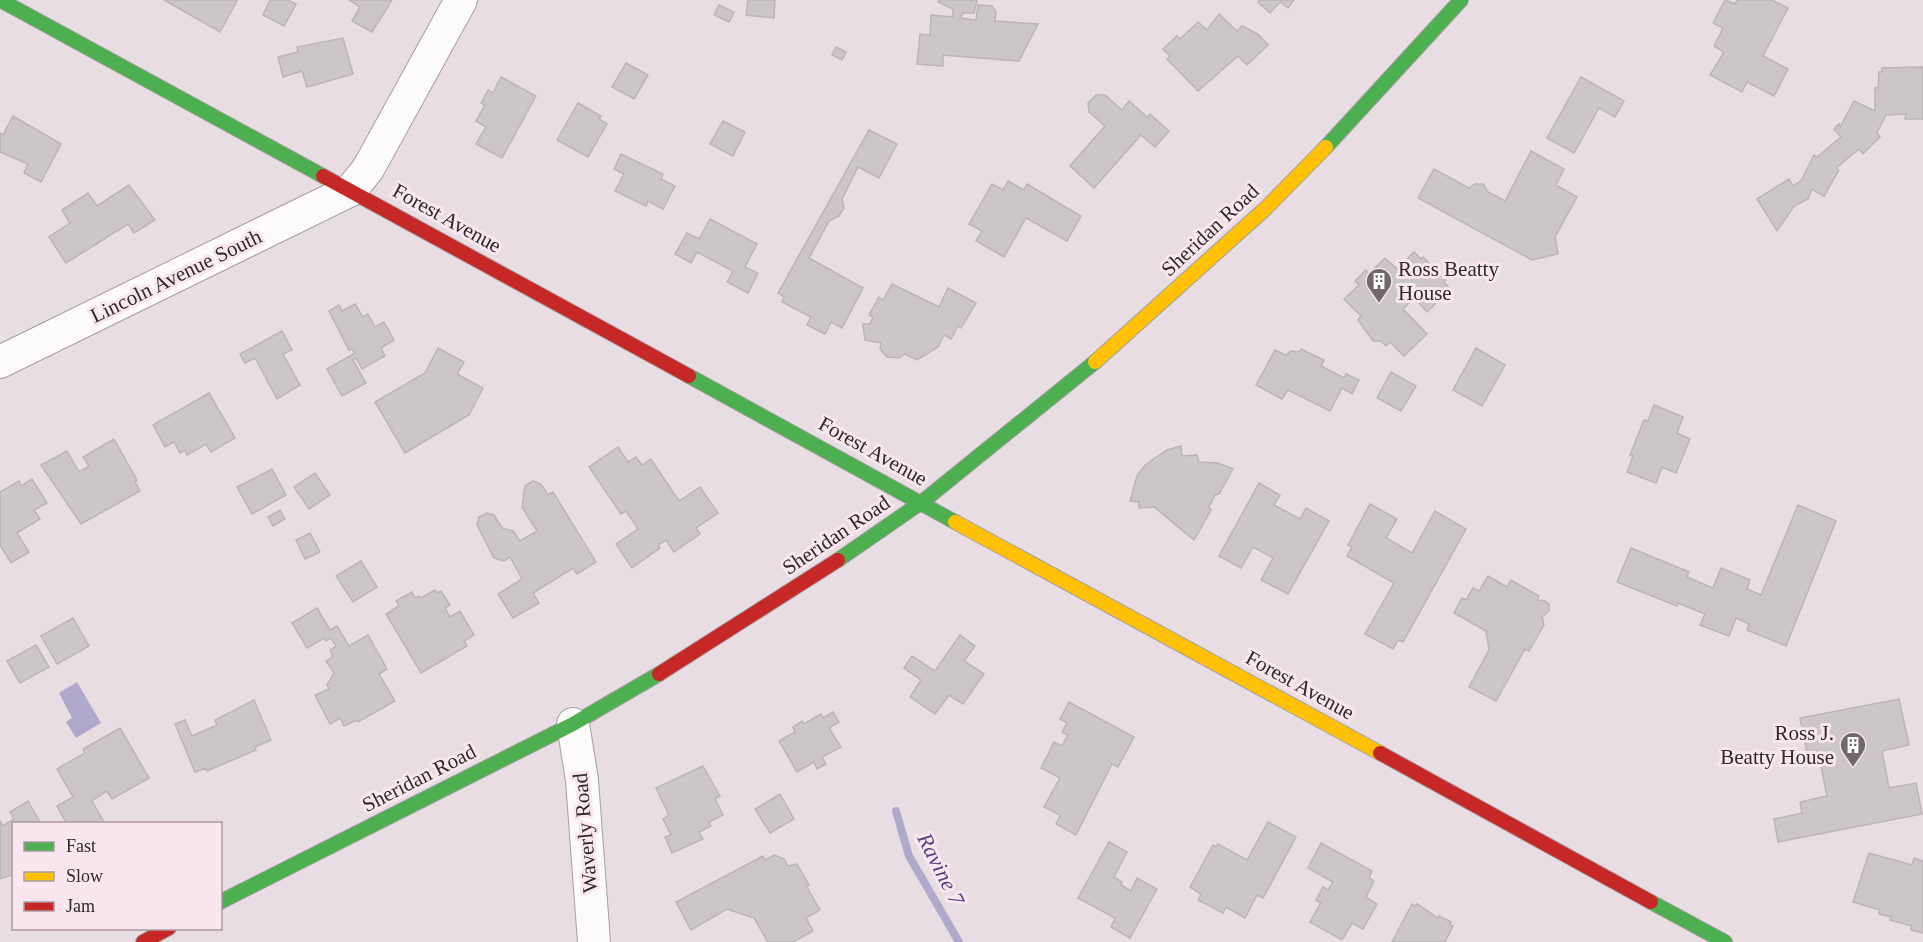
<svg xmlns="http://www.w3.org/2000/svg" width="1923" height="942" font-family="Georgia,serif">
<rect width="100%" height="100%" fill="#e8dde2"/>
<path fill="#b1a9cc" d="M77,682L101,723L76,738L66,722L72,718L59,693Z"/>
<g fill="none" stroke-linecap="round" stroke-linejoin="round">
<path stroke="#b1a9cc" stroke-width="8" d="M896,811L909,856L959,942"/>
</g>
<g fill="#ccc6ca" stroke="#bbb4b9" stroke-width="1.5">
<path d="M164,0H236L237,1L220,32Z"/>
<path d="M270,0H288L296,4L284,26L263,15Z"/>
<path d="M349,0H392L372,32L352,21L360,7Z"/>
<path d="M748,0H775L774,18L746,15Z"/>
<path d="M939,0H977L974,13H963L960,18L976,20L978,5L992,6L996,12L995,21L1038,24L1019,61L943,55V66L917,64L920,34L930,35L931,15L953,17V9L938,2Z"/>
<path d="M1259,0H1294L1288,8L1280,2L1270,13L1258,2Z"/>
<path d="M1725,0L1735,4L1737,0H1772L1788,8L1763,56L1788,69L1774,96L1747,82L1742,92L1710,75L1724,52L1714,46L1723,28L1713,23Z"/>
<path d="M719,5L734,12L729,22L714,15Z"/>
<path d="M1219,14L1237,31L1242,26L1258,34L1268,45L1247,65L1238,56L1198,91L1167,59L1170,56L1163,49L1177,36L1180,39L1198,22L1207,30Z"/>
<path d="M343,38L353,74L307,87L302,71L283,77L278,57L298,52L297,47Z"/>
<path d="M836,47L846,52L842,60L832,55Z"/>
<path d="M626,63L648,75L634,99L612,87Z"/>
<path d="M1923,67V119H1905L1906,114L1886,115L1877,133L1880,137L1863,154L1859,149L1836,168L1839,170L1824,196L1812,189L1808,199L1794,206L1777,231L1757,199L1789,179L1793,186L1801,181L1814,155L1817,157L1841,137L1834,129L1839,124L1840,127L1854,101L1875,111V88H1878L1879,72H1882V68Z"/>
<path d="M501,77L536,96L502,158L476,144L486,127L476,121L485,105L481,103L488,90L493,93Z"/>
<path d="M1581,77L1624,101L1615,117L1599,108L1574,153L1547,138Z"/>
<path d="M1096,95H1105L1122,110L1129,101L1147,117L1150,114L1169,131L1155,147L1141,135L1094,188L1070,166L1105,126L1089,112L1088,103Z"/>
<path d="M578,103L601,116L599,119L607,124L588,157L557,140Z"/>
<path d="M13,116L61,144L41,182L24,173L28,164L0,152V133L3,135Z"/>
<path d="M723,121L745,132L733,156L710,144Z"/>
<path d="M869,130L897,144L879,178L858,167L842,199L844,208L839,216L829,221L809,258L863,288L842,328L831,322L825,334L807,325L811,317L782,302L784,297L778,293Z"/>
<path d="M1531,151L1564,169L1556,185L1577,197L1555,237L1558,254L1532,260L1418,198L1434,169L1469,188L1475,184H1483L1488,192L1505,201Z"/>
<path d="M621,154L663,174L661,179L675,186L663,209L648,201L646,206L615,191L624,174L614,169Z"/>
<path d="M1008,181L1024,190L1027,184L1081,216L1067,241L1026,218L1004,257L976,241L982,231L969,224L992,184L1003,190Z"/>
<path d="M129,185L155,220L134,233L128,224L66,263L49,237L70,223L62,210L88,193L97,206Z"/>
<path d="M710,219L757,244L745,267L758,273L748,293L727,282L733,271L697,252L691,263L675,254L687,233L699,239Z"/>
<path d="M1414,252L1421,259L1423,257L1446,280L1444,282L1450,289L1427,312L1414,298L1403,309L1427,334L1404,356L1390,342L1386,346L1381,341H1373L1358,320L1361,316L1344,299L1359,285L1355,281L1366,270L1369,274L1385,258L1397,269Z"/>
<path d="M892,284L939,307L948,288L976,303L961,328L958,326L951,339L944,335L938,347L917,360L905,354L899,358L887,357L880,349L881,343L865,340L863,324H870L873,317L869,315L879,297L883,300Z"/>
<path d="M355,304L363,317L368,314L375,327L384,322L394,340L381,348L385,356L362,369L356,358L353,360L366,383L342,396L327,369L355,353L352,349L349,350L329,311L339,305L342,311Z"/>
<path d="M282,331L292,350L283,354L300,385L277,399L255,358L245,363L240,354Z"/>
<path d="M438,348L464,362L457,374L483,388L469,415L405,453L375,402L425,373Z"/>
<path d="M1476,348L1505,365L1482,406L1453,390Z"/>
<path d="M1301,349L1324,360L1321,366L1344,378L1346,374L1359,380L1352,394L1342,388L1330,411L1288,390L1282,399L1256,385L1275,350L1286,355L1291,351L1299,352Z"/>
<path d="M1391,372L1416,386L1401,411L1377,398Z"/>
<path d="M209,393L235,438L211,452L206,444L187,455L185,450L180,453L174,442L165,447L153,425Z"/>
<path d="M1654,405L1683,417L1677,433L1690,439L1676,473L1662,467L1656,483L1627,472L1633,456L1630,455L1644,420L1648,421Z"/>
<path d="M114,439L137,480L135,482L140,491L81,524L41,465L67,451L79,472L89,466L83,457Z"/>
<path d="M1181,446L1182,456L1197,455L1199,462L1218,463L1233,469L1219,494L1215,495L1209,507L1211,510L1194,540L1154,507L1139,508V502L1130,501L1137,476L1145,465L1167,450Z"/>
<path d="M618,447L628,462L636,457L642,465L651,459L679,501L700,487L718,513L696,528L700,534L674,552L666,540L658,545L660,548L632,568L616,544L638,529L626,511L621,514L589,467Z"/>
<path d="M272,469L286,495L252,514L237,487Z"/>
<path d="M315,473L330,495L309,509L294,487Z"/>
<path d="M32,479L47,503L34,510L40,519L17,533L29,552L11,563L0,545V492L19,481L21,486Z"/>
<path d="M533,481L541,484L548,495L553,492L596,562L577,574L573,568L533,593L539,603L513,618L498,594L522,579L510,557L504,561L494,558L477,525L479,517L487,513L494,515L502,528L513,531L520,541L537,531L522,507L525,486Z"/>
<path d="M1259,483L1280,495L1274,505L1300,519L1306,508L1329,521L1288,594L1261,580L1273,558L1253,547L1241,568L1219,556Z"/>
<path d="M1370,504L1397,519L1386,538L1412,553L1435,511L1466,529L1403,642L1398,640L1393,649L1365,634L1394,583L1347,556L1352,547L1348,545Z"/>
<path d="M1798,505L1836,521L1786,646L1747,630L1749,624L1736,618L1729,636L1700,625L1705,614L1678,603L1677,606L1617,582L1631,548L1689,572L1687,577L1713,588L1721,568L1750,580L1747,589L1761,595Z"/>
<path d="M280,510L285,519L273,526L268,517Z"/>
<path d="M310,533L320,552L305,559L296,540Z"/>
<path d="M361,561L377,587L353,602L336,576Z"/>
<path d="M1488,576L1507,587L1511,580L1539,596L1537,600L1545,601L1549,604V611L1542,617L1544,625L1529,651L1525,649L1496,701L1469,687L1489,650L1486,631L1454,613L1462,598L1466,600L1473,588L1479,591Z"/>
<path d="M435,590L437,593L441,591L450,605L445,608L450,617L460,611L474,635L464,641L467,646L421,673L386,614L399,606L396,601L412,592L415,598L419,596L421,598Z"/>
<path d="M317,608L330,630L337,626L349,646L368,635L387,669L379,674L395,701L358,722L357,720L344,726L340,718L330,724L315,695L329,689L327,685L334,673L326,661L333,657L330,650L336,646L331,638L326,641L324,638L307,648L292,623Z"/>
<path d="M73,618L89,646L57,664L41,636Z"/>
<path d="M960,635L975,646L964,661L984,674L963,704L949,695L935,714L910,697L921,680L904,668L912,656L935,671Z"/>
<path d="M36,645L49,667L20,683L7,661Z"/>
<path d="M1899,699L1909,745L1882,751L1889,788L1916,783L1922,814L1778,842L1774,819L1802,813L1800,802L1827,796L1818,751L1807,753L1800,718Z"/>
<path d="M254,700L271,740L255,747L256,750L207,771L206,768L195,772L175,724L185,720L192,736L217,725L215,720Z"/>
<path d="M1069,702L1134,737L1118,767L1112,764L1076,835L1056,824L1060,815L1044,807L1060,778L1041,768L1054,742L1062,746L1068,735L1062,732L1067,723L1060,719Z"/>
<path d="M833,712L839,722L829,728L841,747L822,757L826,764L817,769L814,762L797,772L779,741L795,732L793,727L802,721L804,724L821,714L823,718Z"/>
<path d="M120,728L149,778L112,799L107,791L92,801L105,824H67L57,806L73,797L57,769L85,753L83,749Z"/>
<path d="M703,766L720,796L715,799L723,815L709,822L711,826L699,832L703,839L672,853L665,837L671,835L663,819L669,815L656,788Z"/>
<path d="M780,794L794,819L770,833L755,809Z"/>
<path d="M28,801L41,824H14V874L0,879V821L3,826L14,819L10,812Z"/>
<path d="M1268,822L1296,837L1263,898L1257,895L1245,918L1226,907L1223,913L1198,900L1201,894L1190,887L1213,845L1216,847L1218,844L1247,860Z"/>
<path d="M1109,842L1127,852L1114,877L1122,882L1121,885L1131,891L1137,878L1157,889L1130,938L1111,927L1115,918L1078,898Z"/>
<path d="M1321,843L1372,871L1369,878L1374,881L1366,897L1377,904L1363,929L1352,923L1342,940L1310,922L1321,903L1316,900L1323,887L1328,890L1333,882L1308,868Z"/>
<path d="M1869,853L1912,865L1914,858L1923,861V933L1911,930L1912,926L1890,920L1891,917L1879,914L1880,910L1853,902Z"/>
<path d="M774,855L784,859L788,866L797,864L809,885L807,887L820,910L806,918L813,931L793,942H768L754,918L727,909L691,930L676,902L763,856L765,860Z"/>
<path d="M1412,904L1415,906L1417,904L1438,918L1439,916L1451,922L1450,925L1453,926L1445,942H1392Z"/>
</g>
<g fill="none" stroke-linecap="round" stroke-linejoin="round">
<g stroke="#a79fa3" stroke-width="34">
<g id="street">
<path d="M0,362L351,190L368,169L461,0"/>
<path d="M573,724L582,780L594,942"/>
</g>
</g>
<g stroke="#a79fa3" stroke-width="16">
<g id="fast">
<path d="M0,0L323,176"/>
<path d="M1326,147L1461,0"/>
<path d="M689,376L955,522"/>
<path d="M838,560L922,502L1095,362"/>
<path d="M220,902L573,724L659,674"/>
<path d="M1651,902L1725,942"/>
</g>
</g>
<g stroke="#a79fa3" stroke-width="16">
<g id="slow">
<path d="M1095,362L1265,209L1326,147"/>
<path d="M955,522L1380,753"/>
</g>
</g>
<g stroke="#a79fa3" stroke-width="16">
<g id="jam">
<path d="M323,176L689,376"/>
<path d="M659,674L838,560"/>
<path d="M1380,753L1651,902"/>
<path d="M143,942L169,928"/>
</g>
</g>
<use href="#street" stroke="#fcfafb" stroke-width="32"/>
<use href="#fast" stroke="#4caf50" stroke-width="14"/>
<use href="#slow" stroke="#ffc107" stroke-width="14"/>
<use href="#jam" stroke="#c62828" stroke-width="14"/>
</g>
<defs>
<g id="building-pin" transform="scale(1.35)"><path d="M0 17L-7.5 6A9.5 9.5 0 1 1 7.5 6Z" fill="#70686c" stroke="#f9e6ef"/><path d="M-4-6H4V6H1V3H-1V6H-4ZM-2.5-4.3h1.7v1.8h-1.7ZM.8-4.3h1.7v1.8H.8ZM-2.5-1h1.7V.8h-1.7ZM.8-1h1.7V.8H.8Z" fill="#fff"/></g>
</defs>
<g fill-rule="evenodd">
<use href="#building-pin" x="1379" y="281"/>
<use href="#building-pin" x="1853" y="745"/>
</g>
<g text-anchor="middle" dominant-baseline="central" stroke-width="6" stroke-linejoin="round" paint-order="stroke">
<g font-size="21" fill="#30292c" stroke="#f9e6ef">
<text transform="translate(447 218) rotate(29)">Forest Avenue</text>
<text transform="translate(1210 230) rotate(-43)">Sheridan Road</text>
<text transform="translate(176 276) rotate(-26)">Lincoln Avenue South</text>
<text transform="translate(873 451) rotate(29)">Forest Avenue</text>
<text transform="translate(836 535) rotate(-34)">Sheridan Road</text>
<text transform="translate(1300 685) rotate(29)">Forest Avenue</text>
<text transform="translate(419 778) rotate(-27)">Sheridan Road</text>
<text transform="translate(585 833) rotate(-95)">Waverly Road</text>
</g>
<g font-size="21" fill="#30292c" stroke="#f9e6ef" text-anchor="start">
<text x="1398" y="269">Ross Beatty<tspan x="1398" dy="24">House</tspan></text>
<text x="1834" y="733" text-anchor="end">Ross J.<tspan x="1834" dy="24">Beatty House</tspan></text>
</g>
<g font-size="22" font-style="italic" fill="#514683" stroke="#f9e6ef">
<text transform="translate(941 869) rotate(63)">Ravine 7</text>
</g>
</g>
<rect x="12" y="822" width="210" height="108" fill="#f9e6ef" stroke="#a99aa1" stroke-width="1.5"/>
<rect x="24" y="842" width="30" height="9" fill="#4caf50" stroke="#a99aa1" stroke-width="1.5"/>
<text x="66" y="852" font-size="18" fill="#30292c">Fast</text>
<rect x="24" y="872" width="30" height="9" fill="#ffc107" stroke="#a99aa1" stroke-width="1.5"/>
<text x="66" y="882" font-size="18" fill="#30292c">Slow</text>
<rect x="24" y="902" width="30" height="9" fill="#c62828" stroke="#a99aa1" stroke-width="1.5"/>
<text x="66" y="912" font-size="18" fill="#30292c">Jam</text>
</svg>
